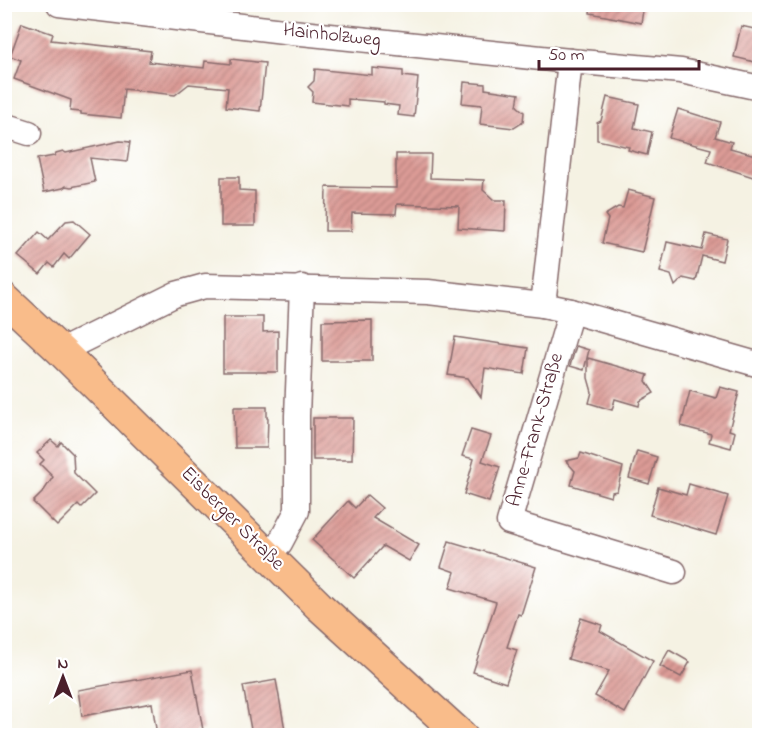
<svg xmlns="http://www.w3.org/2000/svg" width="764" height="740" font-family="'Indie Flower',sans-serif">
	<style>
		.building { fill: url(#building-hatch) }
		.lines { fill: none; stroke-linecap: round; stroke-linejoin: round }
		.minor-casing { stroke: #86696b; stroke-width: 27 }
		.major-casing { stroke: #86696b; stroke-width: 33 }
		.minor { stroke: #fff; stroke-width: 24 }
		.major { stroke: #f9bc8a; stroke-width: 30 }
		.labels { text-anchor: middle; dominant-baseline: central; stroke-width: 4.5; stroke-linejoin: round; paint-order: stroke }
		.street-label { font-size: 20px; fill: #4a1f2b; stroke: #fff }
	</style>
	<defs>
		<pattern id="building-hatch" width="6" height="6" patternUnits="userSpaceOnUse" patternTransform="scale(1.5)"><rect width="6" height="6" fill="#dc9b96"/><path d="M-1 1l2-2M0 6l6-6M5 7l2-2" fill="none" stroke="#b47e7b"/></pattern>
	</defs>
	<rect width="100%" height="100%" fill="#fff"/>
	<filter id="ink" filterUnits="userSpaceOnUse"><feTurbulence type="fractalNoise" baseFrequency=".0167" numOctaves="2"/><feDisplacementMap in="SourceGraphic" scale="12" xChannelSelector="R" yChannelSelector="G"/><feConvolveMatrix kernelMatrix="1 2 1 2 8 2 1 2 1" color-interpolation-filters="sRGB"/></filter>
	<filter id="wash" filterUnits="userSpaceOnUse"><feTurbulence type="fractalNoise" baseFrequency=".008" numOctaves="4" result="noise"/><feDisplacementMap in="SourceGraphic" scale="24" xChannelSelector="R" yChannelSelector="G"/><feGaussianBlur stdDeviation="1.35" result="paint"/><feColorMatrix in="noise" values="0 0 0 0 0 0 0 0 0 0 0 0 0 0 0 0 0 1.4 0 .05"/><feComposite in="paint" operator="in"/></filter>
	<g filter="url(#wash)">
		<rect width="100%" height="100%" fill="#f5f2e3"/>
		<g id="blocks">
			<!-- building -->
			<g class="building">
				<polygon points="591,4 644,4 641,23 590,13"/>
				<polygon points="22,23 53,34 51,40 151,51 149,62 204,68 205,61 231,64 231,59 265,63 260,111 226,107 228,88 189,84 175,95 124,89 121,118 81,114 81,112 70,111 71,100 14,79 21,60 10,56"/>
				<polygon points="741,26 759,30 759,63 734,57"/>
				<polygon points="372,68 403,71 403,76 418,78 414,117 398,115 399,106 384,104 384,102 348,99 348,106 312,102 313,92 308,87 314,81 315,69 372,75"/>
				<polygon points="464,82 485,84 485,89 519,94 517,106 524,112 523,122 514,128 480,124 482,105 462,103"/>
				<polygon points="607,97 639,104 634,128 652,132 647,155 628,150 629,147 597,140 597,123 601,121"/>
				<polygon points="678,109 720,122 715,137 732,142 730,148 759,156 759,179 707,162 711,149 669,138"/>
				<polygon points="120,141 130,142 127,162 90,158 95,182 71,187 66,186 63,188 44,192 37,159 54,156 56,153 63,151 66,153"/>
				<polygon points="396,154 431,154 430,178 484,180 483,190 494,200 506,200 505,231 458,228 459,206 397,204 396,214 352,213 351,231 325,231 326,187 396,188"/>
				<polygon points="221,177 239,177 239,190 255,191 255,226 221,226"/>
				<polygon points="628,190 655,197 642,252 602,243 608,219 605,215 618,207 623,208"/>
				<polygon points="74,220 90,234 69,259 64,254 54,267 49,263 40,274 18,256 39,232 48,240 66,221"/>
				<polygon points="706,234 727,239 722,261 702,256 696,281 683,278 675,286 671,275 660,272 667,242 702,250"/>
				<polygon points="223,317 263,317 263,332 278,331 278,372 223,372"/>
				<polygon points="372,320 372,361 322,361 322,321"/>
				<polygon points="455,337 528,348 524,374 485,368 481,397 468,378 448,375"/>
				<polygon points="576,346 589,350 584,370 570,366"/>
				<polygon points="588,358 648,375 646,381 654,393 640,401 639,406 615,399 612,410 589,403 592,392 588,378"/>
				<polygon points="720,387 739,392 729,430 735,432 731,448 709,442 711,434 681,426 690,391 716,398"/>
				<polygon points="234,407 267,407 267,418 268,418 267,448 235,448"/>
				<polygon points="313,418 353,418 352,460 313,460"/>
				<polygon points="471,430 491,436 482,461 500,467 489,502 464,494 474,459 462,456"/>
				<polygon points="51,440 58,446 61,442 73,454 74,473 95,494 81,508 78,505 57,526 33,502 43,492 53,477 40,464 44,460 37,453"/>
				<polygon points="637,451 657,457 649,484 629,478"/>
				<polygon points="581,453 623,467 617,491 612,492 611,497 571,485 575,471 566,461 579,458"/>
				<polygon points="689,484 728,496 716,535 650,515 658,487 686,495"/>
				<polygon points="367,495 382,508 373,518 419,545 409,561 383,546 354,578 312,540 348,501 355,508"/>
				<polygon points="449,541 536,567 521,615 518,614 507,647 517,650 506,683 473,672 496,602 450,588 455,572 441,567"/>
				<polygon points="581,618 602,625 600,631 653,661 625,713 595,696 609,671 568,659"/>
				<polygon points="669,650 690,662 681,677 660,666"/>
				<polygon points="192,670 203,730 195,731 196,735 157,735 152,703 82,716 78,690"/>
				<polygon points="276,680 286,735 252,735 243,686"/>
			</g>
		</g>
	</g>
	<g filter="url(#ink)">
		<use href="#blocks" fill-opacity="0" stroke="#86696b" stroke-width="1.5"/>
		<g class="lines">
			<!-- minor casing -->
			<g class="minor-casing">
				<g id="minor">
					<polyline points="59,4 292,32 570,61"/>
					<polyline points="4,125 29,133"/>
					<polyline points="543,305 570,61 681,71 760,88"/>
					<polyline points="571,311 509,522 674,572"/>
					<polyline points="61,351 176,294 205,286 428,292 543,305 571,311 760,365"/>
					<polyline points="268,554 280,543 297,511 297,416 302,287"/>
				</g>
			</g>
			<!-- major casing -->
			<g class="major-casing">
				<polyline id="major" points="4,298 61,351 319,606 462,736"/>
			</g>
			<!-- minor -->
			<use href="#minor" class="minor"/>
			<!-- major -->
			<use href="#major" class="major"/>
		</g>
	</g>
	<g class="labels">
		<!-- street labels -->
		<g class="street-label">
			<text transform="translate(332 36) rotate(6)">Hainholzweg</text>
			<text transform="translate(536 430) rotate(-74)">Anne-Frank-Straße</text>
			<text transform="translate(232 519) rotate(45)">Eisberger Straße</text>
		</g>
	</g>
	<!-- margin -->
	<rect width="764" height="740" fill="none" stroke="#fff" stroke-width="24"/>
	<!-- north arrow -->
	<g transform="translate(63 677)" stroke="#ffffff" stroke-width="4.5" paint-order="stroke">
	<path d="M0-4.5L10 22L0 15L-10 22Z" fill="#4a1f2b"/>
	<text y="-9" font-size="16" font-weight="bold" text-anchor="middle" fill="#4a1f2b">N</text>
	</g>
	<!-- scale -->
	<path d="M539 60v9h160v-9" fill="none" stroke="#4a1f2b" stroke-width="3"/>
	<text x="548" y="60" font-size="18" fill="#4a1f2b" stroke="#ffffff" stroke-width="4.5" paint-order="stroke">50 m</text>
</svg>
